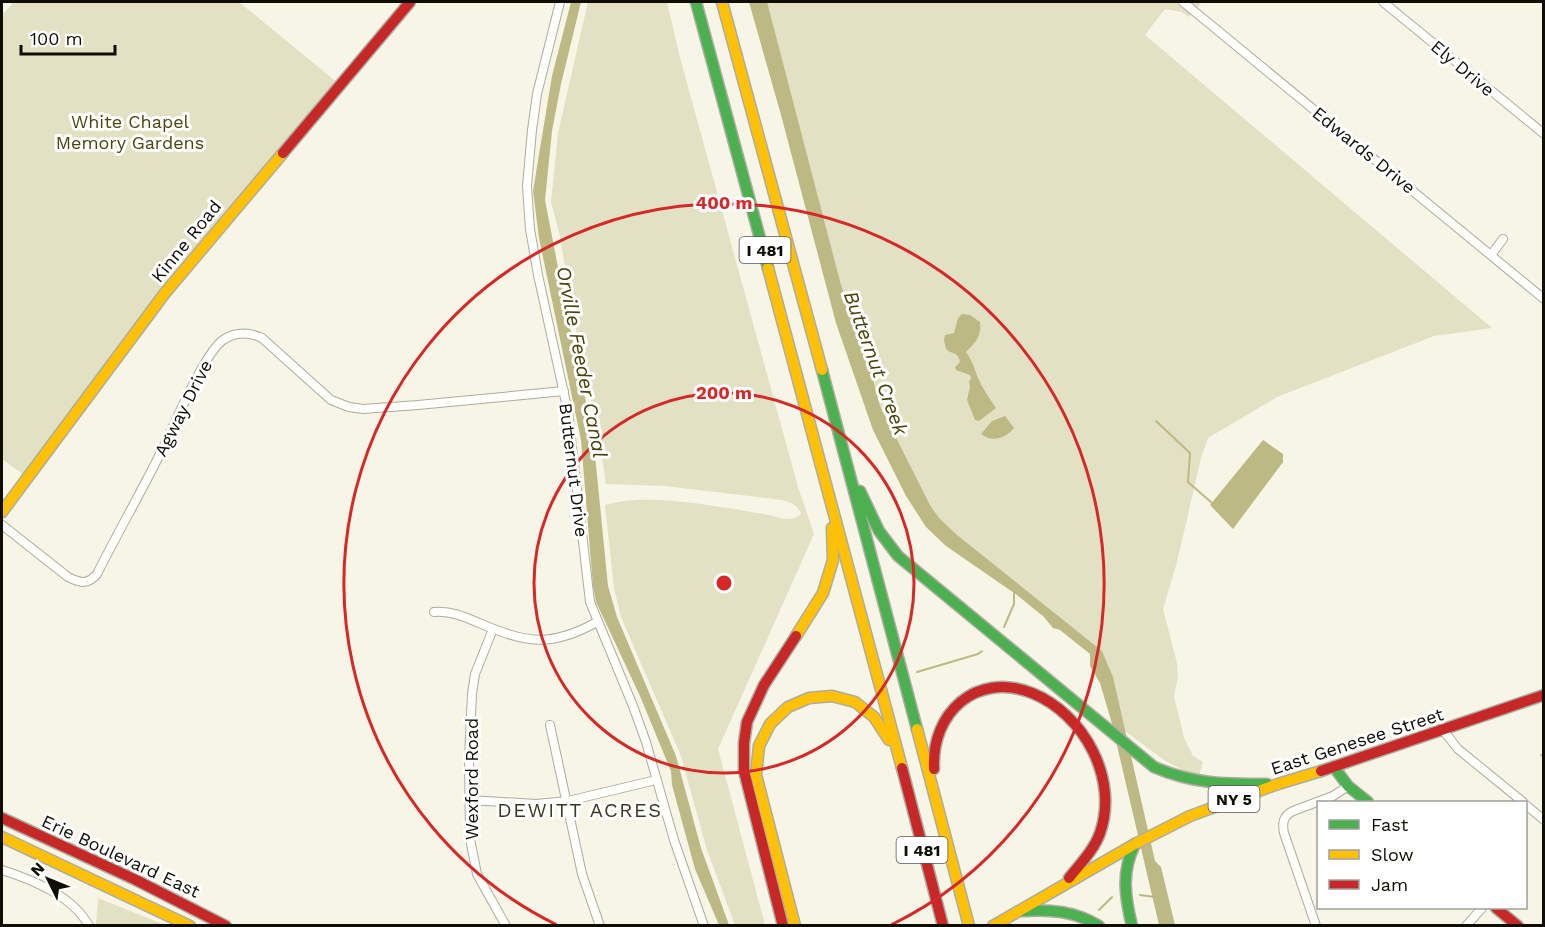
<svg xmlns="http://www.w3.org/2000/svg" width="1545" height="927" font-family="'Work Sans',sans-serif">
	<style>
		.green { fill: #e3e1c3 }
		.water { fill: #bdb984 }
		.lines { fill: none; stroke-linecap: round; stroke-linejoin: round }
		.stream { stroke: #bdb984; stroke-width: 2 }
		.street-casing { stroke: #adaca1; stroke-width: 10 }
		.fast-casing { stroke: #adaca1; stroke-width: 13 }
		.slow-casing { stroke: #adaca1; stroke-width: 13 }
		.jam-casing { stroke: #adaca1; stroke-width: 13 }
		.street { stroke: #fefefb; stroke-width: 8 }
		.fast { stroke: #4caf50; stroke-width: 10 }
		.slow { stroke: #ffc107; stroke-width: 10 }
		.jam { stroke: #c62828; stroke-width: 10 }
		.ring { fill: none; stroke: #d62828; stroke-width: 3 }
		.labels { text-anchor: middle; dominant-baseline: central; stroke-width: 6; stroke-linejoin: round; paint-order: stroke }
		.shield { fill: #fff; stroke: #575650; stroke-width: 1.5 }
		.shield-label { font-size: 16px; font-weight: bold; fill: #0f0e05 }
		.street-label { font-size: 18px; fill: #0f0e05; stroke: #fff }
		.park-label { font-size: 18px; fill: #4a460f; stroke: #fff }
		.water-label { font-size: 20px; font-style: italic; fill: #464109; stroke: #fff }
		.neighbourhood-label { font-size: 20px; letter-spacing: 1.5px; fill: #393721; stroke: #fff }
		.centre { fill: #d62828; stroke: #fff; stroke-width: 3 }
		.ring-label { font-size: 18px; text-anchor: middle; font-weight: bold; fill: #d62828; stroke: #fff; stroke-width: 6; stroke-linejoin: round; paint-order: stroke }
	</style>
	<rect width="100%" height="100%" fill="#f6f5e6"/>
	<!-- green -->
	<g class="green">
		<polygon points="14,2 239,2 339,84 208,238 28,478 2,459 2,15"/>
		<path d="M 588,2 L 667,2 L 679,54 L 798,487 L 814,534 L 718,749 L 765,925 L 735,925 L 707,850 L 681,756 L 621,617 L 614,588 L 605,505 C 649,491 724,508 770,515 C 782,519 791,522 801,514 C 798,505 791,502 782,500 L 665,486 L 606,484 L 599,437 L 571,306 L 560,236 L 551,202 L 558,133 Z"/>
		<polygon points="756,2 1202,2 1189,17 1182,12 1165,9 1145,35 1492,328 1434,336 1277,397 1208,438 1201,458 1177,562 1163,609 1177,663 1178,677 1174,696 1184,738 1193,756 1203,762 1199,776 1184,771 1164,760 1117,725 1090,647 936,525 880,427"/>
		<polygon points="98,898 165,925 96,925"/>
	</g>
	<!-- water -->
	<g class="water">
		<polygon points="571,2 581,2 561,84 552,131 545,200 566,309 593,435 608,586 617,617 676,756 701,848 729,925 719,925 695,869 672,785 671,771 640,696 596,602 593,586 581,440 539,238 533,191 552,76"/>
		<polygon points="749,2 767,2 841,285 852,319 862,339 880,406 931,507 939,518 957,535 1102,651 1113,677 1155,861 1161,867 1175,925 1159,925 1111,720 1100,683 1090,666 1090,654 1060,630 1053,628 1044,617 1017,595 946,546 926,527 906,496 873,430 836,323 781,115"/>
		<path d="M 962,314 L 970,315 L 980,322 C 982,336 975,343 966,352 C 973,362 974,368 978,378 C 983,389 989,398 996,408 L 979,421 L 975,420 L 967,400 L 970,387 L 969,382 L 971,378 L 970,375 L 956,370 L 955,367 L 960,362 C 958,351 952,355 946,349 L 944,340 L 945,335 L 954,333 L 958,318 Z"/>
		<path d="M 1005,416 L 1014,428 C 1006,438 992,443 981,434 L 992,421 Z"/>
		<polygon points="1263,440 1283,454 1283,462 1233,529 1210,505"/>
	</g>
	<g class="lines">
		<!-- stream -->
		<g class="stream">
			<polyline points="1156,421 1190,453 1188,482 1212,503"/>
			<polyline points="1004,627 1014,604 1014,593"/>
			<polyline points="917,672 978,654 982,651"/>
			<polyline points="1541,755 1544,757"/>
			<polyline points="1140,895 1155,897"/>
			<polyline points="1099,910 1112,897"/>
		</g>
		<!-- street casing -->
		<g class="street-casing">
			<g id="street">
				<polyline points="560,2 537,94 532,130 527,186 530,229 538,275 568,412 590,602 633,706 646,742 674,840 704,926"/>
				<polyline points="1183,2 1544,299"/>
				<polyline points="1383,2 1544,134"/>
				<polyline points="1491,255 1503,239"/>
				<path d="M 2,525 L 68,577 C 80,583 88,585 97,574 C 117,534 139,496 159,456 C 171,432 204,353 223,340 C 235,332 249,332 262,338 L 331,400 L 349,407 L 363,409 L 418,405 L 564,391"/>
				<path d="M 434,612 C 449,610 465,617 479,623 C 527,643 550,648 597,622"/>
				<polyline points="493,629 475,674 472,694 469,758 470,839 477,874 506,926"/>
				<polyline points="550,725 582,874 600,926"/>
				<polyline points="1443,730 1458,749 1523,802"/>
				<polyline points="469,800 536,804 568,801 656,780"/>
				<polyline points="1526,805 1544,820"/>
				<path d="M 2,870 C 33,880 73,896 89,926"/>
				<path d="M 1316,926 L 1284,833 C 1282,823 1283,816 1293,811 L 1333,796 L 1348,786"/>
				<polyline points="1466,926 1482,908"/>
			</g>
		</g>
		<!-- fast casing -->
		<g class="fast-casing">
			<g id="fast">
				<polyline points="696,2 768,268"/>
				<polyline points="822,370 917,729"/>
				<path d="M 860,491 L 879,531 L 898,556 L 1154,767 C 1193,784 1225,784 1267,784"/>
				<polyline points="1334,767 1348,786 1368,802"/>
				<path d="M 1022,911 C 1050,909 1075,911 1099,926"/>
				<path d="M 1132,926 C 1125,897 1121,872 1135,844"/>
			</g>
		</g>
		<!-- slow casing -->
		<g class="slow-casing">
			<g id="slow">
				<polyline points="722,2 822,370"/>
				<polyline points="768,268 902,768"/>
				<polyline points="2,512 165,293 283,153"/>
				<polyline points="796,636 823,593 833,560 832,528"/>
				<polyline points="917,729 969,926"/>
				<polyline points="2,837 190,926"/>
				<polyline points="795,926 756,775 759,746 770,724 788,707 809,698 832,696 855,702 874,717 889,740"/>
				<polyline points="993,926 1135,844 1190,816 1278,784 1321,771"/>
			</g>
		</g>
		<!-- jam casing -->
		<g class="jam-casing">
			<g id="jam">
				<polyline points="283,153 410,2"/>
				<polyline points="902,768 943,926"/>
				<path d="M 934,769 C 931,713 976,671 1032,693 C 1084,714 1119,779 1100,833 C 1094,850 1080,864 1069,878"/>
				<polyline points="1321,771 1544,695"/>
				<polyline points="2,818 134,879 226,926"/>
				<polyline points="1496,908 1518,926"/>
				<polyline points="783,926 744,771 744,743 747,722 764,685 796,636"/>
			</g>
		</g>
		<!-- street -->
		<use href="#street" class="street"/>
		<!-- fast -->
		<use href="#fast" class="fast"/>
		<!-- slow -->
		<use href="#slow" class="slow"/>
		<!-- jam -->
		<use href="#jam" class="jam"/>
	</g>
	<!-- distance rings -->
	<g class="ring">
		<circle cx="724" cy="583" r="190"/>
		<path d="M557 925A380 380 0 1 1 891 925"/>
	</g>
	<g class="labels">
		<!-- shield labels -->
		<g class="shield">
			<rect x="739.5" y="237" width="51" height="26" rx="4.5"/>
			<rect x="1208.5" y="786" width="51" height="26" rx="4.5"/>
			<rect x="896.5" y="837" width="51" height="26" rx="4.5"/>
		</g>
		<g class="shield-label">
			<text x="765" y="250">I 481</text>
			<text x="1234" y="799">NY 5</text>
			<text x="922" y="850">I 481</text>
		</g>
		<!-- street labels -->
		<g class="street-label">
			<text transform="translate(1463 68) rotate(40)">Ely Drive</text>
			<text transform="translate(1364 150) rotate(39)">Edwards Drive</text>
			<text transform="translate(186 241) rotate(-51)">Kinne Road</text>
			<text transform="translate(183 408) rotate(-63)">Agway Drive</text>
			<text transform="translate(574 470) rotate(83)">Butternut Drive</text>
			<text transform="translate(1357 741) rotate(-18)">East Genesee Street</text>
			<text transform="translate(471 779) rotate(-90)">Wexford Road</text>
			<text transform="translate(121 856) rotate(25)">Erie Boulevard East</text>
		</g>
		<!-- park labels -->
		<g class="park-label">
			<text x="130" y="121">White Chapel<tspan x="130" dy="21">Memory Gardens</tspan></text>
		</g>
		<!-- water labels -->
		<g class="water-label">
			<text transform="translate(582 362) rotate(79)">Orville Feeder Canal</text>
			<text transform="translate(876 363) rotate(70)">Butternut Creek</text>
		</g>
		<!-- neighbourhood labels -->
		<g class="neighbourhood-label">
			<text x="580" y="810">DEWITT ACRES</text>
		</g>
	</g>
	<circle cx="724" cy="583" r="9" class="centre"/>
	<g class="ring-label">
		<text x="724" y="209">400 m</text>
		<text x="724" y="399">200 m</text>
	</g>
	<!-- border -->
	<rect width="1545" height="927" fill="none" stroke="#0f0e05" stroke-width="6"/>
	<!-- legend -->
	<rect x="1317" y="801" width="210" height="108" fill="#ffffff" stroke="#9f9f9b" stroke-width="1.5"/>
	<rect x="1329" y="820" width="30" height="9" fill="#4caf50" stroke="#9f9f9b" stroke-width="1.5"/>
	<text x="1371" y="831" font-size="18" fill="#0f0e05">Fast</text>
	<rect x="1329" y="850" width="30" height="9" fill="#ffc107" stroke="#9f9f9b" stroke-width="1.5"/>
	<text x="1371" y="861" font-size="18" fill="#0f0e05">Slow</text>
	<rect x="1329" y="880" width="30" height="9" fill="#c62828" stroke="#9f9f9b" stroke-width="1.5"/>
	<text x="1371" y="891" font-size="18" fill="#0f0e05">Jam</text>
	<!-- north arrow -->
	<g transform="translate(48 879) rotate(313)" stroke="#ffffff" stroke-width="4.5" paint-order="stroke">
	<path d="M0-4.5L10 22L0 15L-10 22Z" fill="#0f0e05"/>
	<text y="-9" font-size="16" font-weight="bold" text-anchor="middle" fill="#0f0e05">N</text>
	</g>
	<!-- scale -->
	<path d="M21 45v9h94v-9" fill="none" stroke="#0f0e05" stroke-width="3"/>
	<text x="30" y="45" font-size="18" fill="#0f0e05" stroke="#ffffff" stroke-width="4.5" paint-order="stroke">100 m</text>
</svg>
